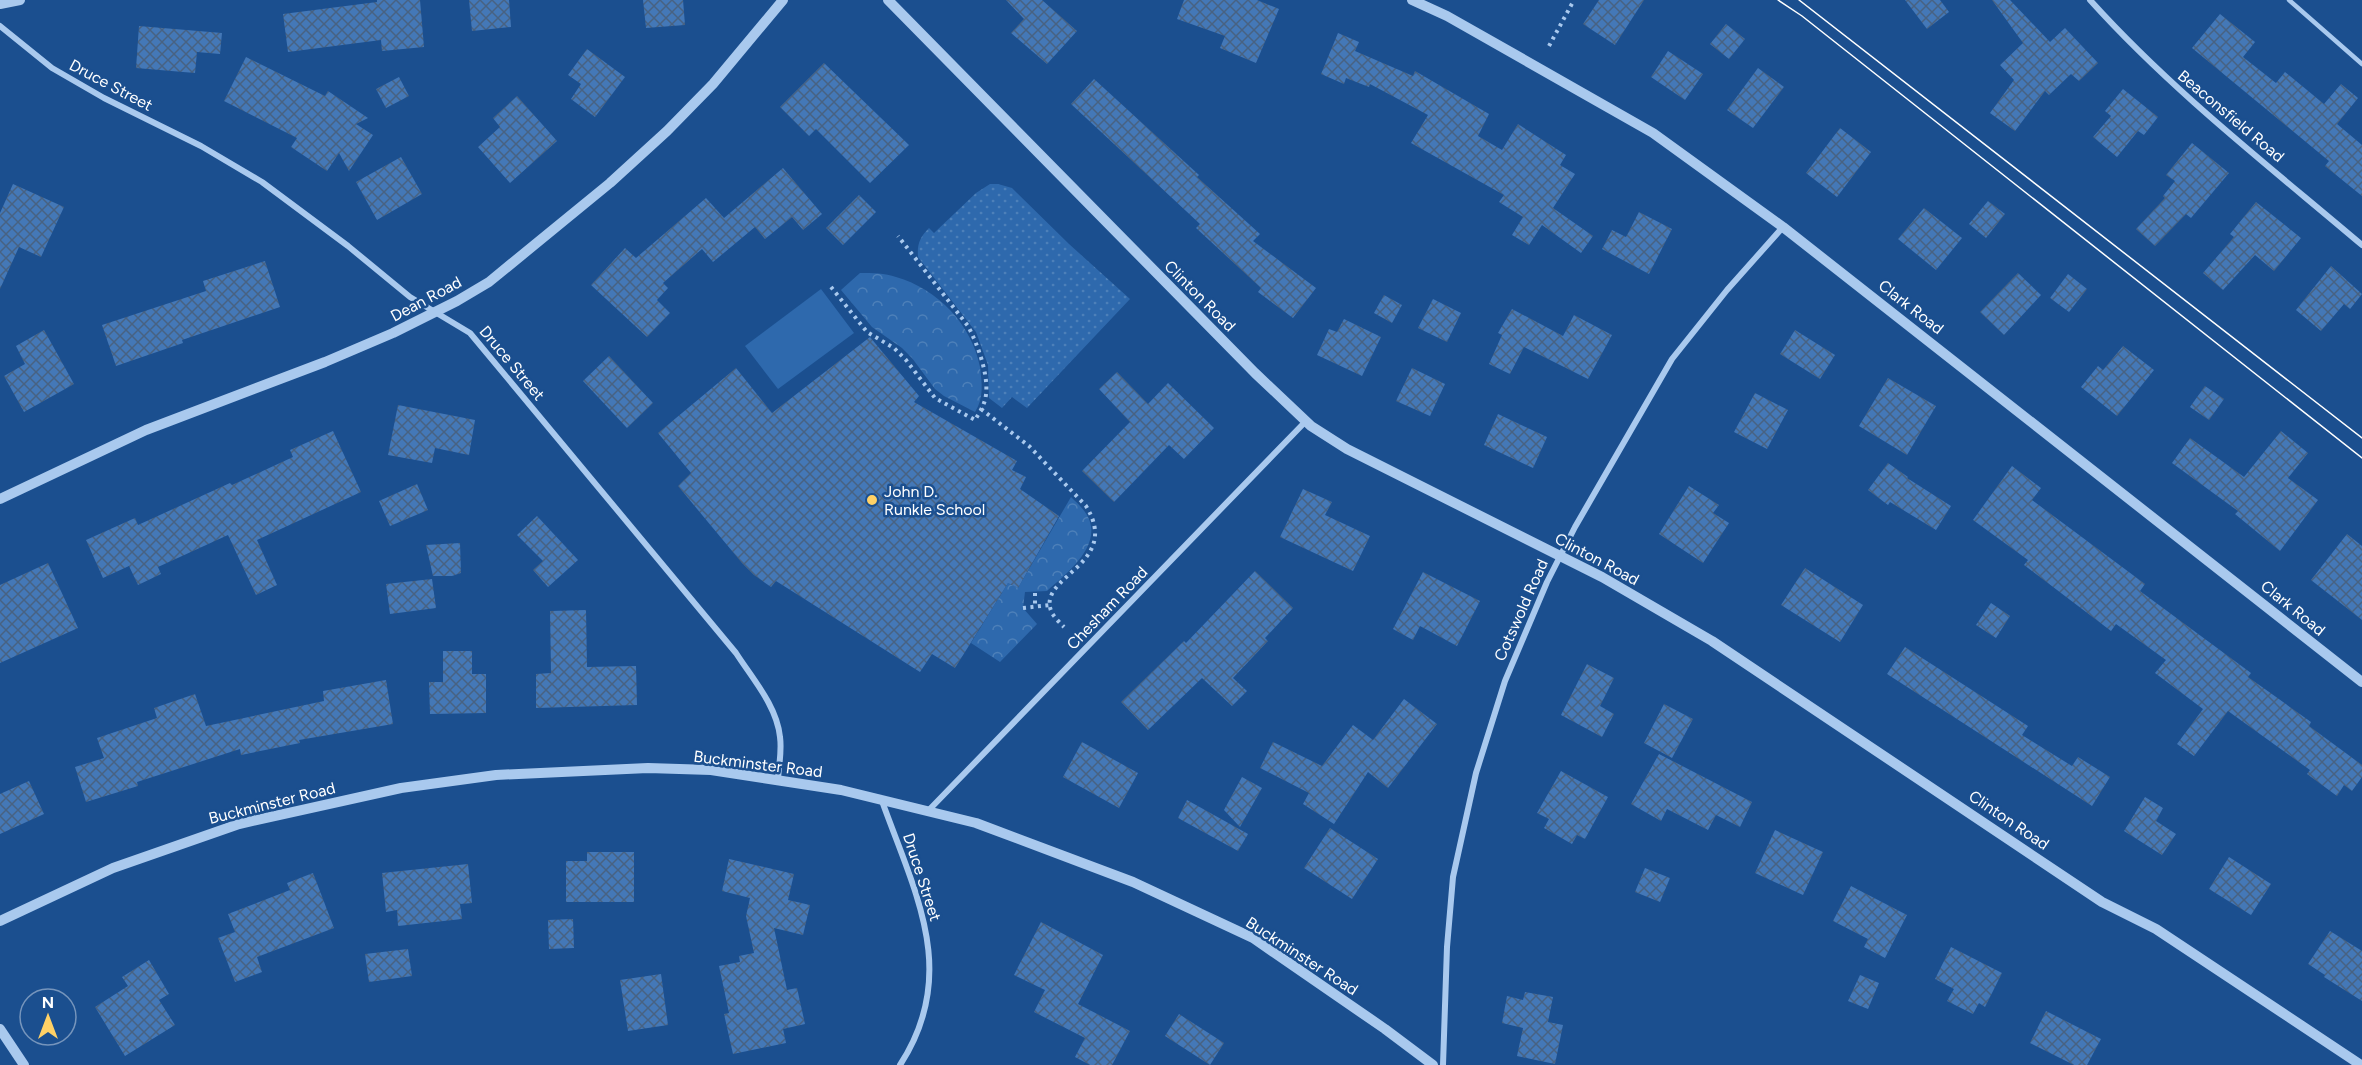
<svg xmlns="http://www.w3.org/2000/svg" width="2362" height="1065" font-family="Figtree,sans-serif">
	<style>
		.grass { fill: url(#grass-dots) }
		.forest { fill: url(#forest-crowns) }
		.pitch { fill: #2e69ad }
		.building { fill: url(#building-cross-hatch) }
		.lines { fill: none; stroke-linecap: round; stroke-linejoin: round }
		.path { stroke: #a9c9ee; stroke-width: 4; stroke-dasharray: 3 4.5; stroke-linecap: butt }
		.service { stroke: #a9c9ee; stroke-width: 4.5 }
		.minor { stroke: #a9c9ee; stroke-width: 6 }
		.tertiary { stroke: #a9c9ee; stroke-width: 10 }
		.tram { stroke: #fff; stroke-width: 1.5 }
		.poi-dot { fill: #ffd166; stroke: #1b4f8f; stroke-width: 2 }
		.labels { text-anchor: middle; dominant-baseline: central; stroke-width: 5; stroke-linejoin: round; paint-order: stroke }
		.street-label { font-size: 16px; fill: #fff; stroke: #1b4f8f }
		.poi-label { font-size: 16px; fill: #fff; stroke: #1b4f8f; text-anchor: start }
	</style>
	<defs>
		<pattern id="grass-dots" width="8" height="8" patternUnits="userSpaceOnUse" patternTransform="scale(1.5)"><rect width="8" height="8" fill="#2e69ad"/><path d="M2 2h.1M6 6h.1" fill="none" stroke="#4d80b9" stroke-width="1.8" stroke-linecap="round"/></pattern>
		<pattern id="forest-crowns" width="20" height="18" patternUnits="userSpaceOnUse" patternTransform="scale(1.5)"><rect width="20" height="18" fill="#2e69ad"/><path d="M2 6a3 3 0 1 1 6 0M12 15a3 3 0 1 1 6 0" fill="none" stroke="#4d80b9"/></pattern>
		<pattern id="building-cross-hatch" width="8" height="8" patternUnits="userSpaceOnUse" patternTransform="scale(1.5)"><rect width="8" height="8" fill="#4478b7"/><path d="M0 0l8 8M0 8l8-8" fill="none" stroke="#486282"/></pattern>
	</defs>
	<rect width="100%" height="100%" fill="#1b4f8f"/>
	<!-- grass -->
	<path class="grass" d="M 990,184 L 998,184 L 1012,188 L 1069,244 L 1130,299 L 1027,408 L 1012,397 L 1002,408 L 989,398 L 988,365 L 976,332 L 918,257 C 917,244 920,237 929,228 L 934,233 L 976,193 Z"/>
	<!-- forest -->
	<g class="forest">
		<path d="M 860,273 C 872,273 885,273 896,277 C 938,289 972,325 980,367 C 982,384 984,398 975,412 L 944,396 L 935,389 L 912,358 L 902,348 L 872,327 L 841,290 Z"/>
		<path d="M 1071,497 C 1076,502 1083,508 1087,515 C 1104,545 1067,573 1047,591 L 1025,592 L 1023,608 L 1037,624 L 1000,662 L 971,643 L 1008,583 L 1018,588 Z"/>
	</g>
	<!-- pitch -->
	<polygon class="pitch" points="821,289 854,333 778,389 745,346"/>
	<!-- building -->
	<g class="building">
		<polygon points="377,0 420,0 424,47 382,51 381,40 288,52 283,14 377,2"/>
		<polygon points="469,0 509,0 511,27 472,31"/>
		<polygon points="643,0 683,0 685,25 646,28"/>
		<polygon points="1006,0 1042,0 1077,31 1047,64 1011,33 1024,19"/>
		<polygon points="1184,0 1257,0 1279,9 1256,63 1220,48 1225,36 1177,19"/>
		<polygon points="1599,0 1644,0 1615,45 1583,24"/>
		<polygon points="1905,0 1940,0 1949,12 1927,29"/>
		<polygon points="1992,0 2010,0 2050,42 2065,28 2098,63 2079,81 2071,74 2049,95 2045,91 2015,131 1990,113 2014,80 2000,65 2023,43"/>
		<polygon points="2220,14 2255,42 2243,57 2276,83 2285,72 2324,104 2341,84 2358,98 2337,124 2362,145 2362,196 2325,166 2329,161 2192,48"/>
		<polygon points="1726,24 1745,39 1729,59 1710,44"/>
		<polygon points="139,26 222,33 220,54 197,52 195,73 136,68"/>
		<polygon points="1338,33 1359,42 1355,51 1413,76 1415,71 1489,114 1478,136 1502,150 1518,124 1566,155 1560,165 1575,174 1553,208 1593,236 1581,253 1542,225 1529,245 1512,235 1523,217 1499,202 1504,195 1411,143 1428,115 1370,84 1369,87 1346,78 1344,84 1321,74"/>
		<polygon points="587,49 625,77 595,117 571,99 581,84 568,75"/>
		<polygon points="1668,51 1703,74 1685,100 1651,77"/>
		<polygon points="246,57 325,96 328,91 368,118 356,124 373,135 349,171 339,153 327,171 291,147 297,138 224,101"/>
		<polygon points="824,63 909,145 870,183 816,129 809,136 780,107"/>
		<polygon points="1758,68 1784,87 1753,128 1727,110"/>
		<polygon points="399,77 409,96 386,108 376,89"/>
		<polygon points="1094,79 1199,175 1197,177 1260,234 1253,241 1316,288 1293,318 1258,292 1261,288 1196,228 1200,224 1071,104"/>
		<polygon points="2123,89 2158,117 2144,135 2138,131 2117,157 2093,137 2111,116 2105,111"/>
		<polygon points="517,96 557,141 510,183 478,147 500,127 493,118"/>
		<polygon points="1840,128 1871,152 1837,197 1806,173"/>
		<polygon points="2192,143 2229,173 2191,218 2186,214 2155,246 2136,229 2165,198 2163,196 2175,181 2166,175"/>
		<polygon points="401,157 422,194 377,220 356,182"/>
		<polygon points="783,168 822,214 803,230 792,217 765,239 755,227 713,262 702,249 663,283 668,288 657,300 670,313 647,337 591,285 625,248 636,258 706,198 724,218"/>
		<polygon points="13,184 64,207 41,257 19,247 0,289 0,213"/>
		<polygon points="859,195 876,212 843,245 826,228"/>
		<polygon points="1988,201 2005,214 1986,238 1969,224"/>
		<polygon points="2256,202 2301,238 2274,271 2255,255 2223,290 2203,273 2234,237 2230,234"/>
		<polygon points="1924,208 1962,238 1936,270 1898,239"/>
		<polygon points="1639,212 1672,229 1649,274 1602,249 1612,230 1626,237"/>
		<polygon points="265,261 280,307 182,340 183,343 116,366 102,325 206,291 203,281"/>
		<polygon points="2331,266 2362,294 2350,309 2344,304 2321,331 2296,310"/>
		<polygon points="2018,273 2041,295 2004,335 1980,312"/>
		<polygon points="2068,274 2087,289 2069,312 2050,298"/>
		<polygon points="1384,295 1402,305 1392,323 1374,313"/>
		<polygon points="1433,299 1461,313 1447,342 1418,328"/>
		<polygon points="1512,309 1563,336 1574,315 1612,335 1588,379 1524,347 1510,374 1489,364 1502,335 1498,333"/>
		<polygon points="1344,319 1381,337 1362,376 1317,355 1329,329 1337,332"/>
		<polygon points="44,330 74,384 24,412 4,376 25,364 16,346"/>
		<polygon points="1795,330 1835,355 1820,379 1780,354"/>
		<polygon points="870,337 919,396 914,402 1017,461 1012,470 1026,477 1020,489 1059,516 1018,588 1008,583 955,668 932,654 920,672 776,581 771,587 754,575 742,563 678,486 691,473 658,433 736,368 772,413"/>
		<polygon points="2123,346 2154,370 2117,416 2081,387 2098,366 2103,370"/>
		<polygon points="609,356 653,403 627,428 583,381"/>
		<polygon points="1412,368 1445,384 1430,416 1396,401"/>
		<polygon points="1117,372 1148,404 1168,383 1214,428 1184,459 1169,445 1114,502 1082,471 1130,422 1099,389"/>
		<polygon points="1888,378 1936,406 1907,455 1859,426"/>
		<polygon points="2205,386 2224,399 2209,420 2190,407"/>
		<polygon points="1755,393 1788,410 1767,449 1734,432"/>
		<polygon points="398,405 475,420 469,455 435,448 432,463 388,455"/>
		<polygon points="1498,414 1547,437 1533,468 1484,445"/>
		<polygon points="333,431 361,492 257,540 277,585 256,595 228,535 158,567 161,574 138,585 129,566 103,578 86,540 135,518 138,525 230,483 232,485 293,457 290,450"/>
		<polygon points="2281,431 2308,453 2288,478 2318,500 2280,551 2235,514 2238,511 2172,463 2190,438 2244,477"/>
		<polygon points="1888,463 1908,477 1907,478 1951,506 1936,530 1890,502 1888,505 1868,490"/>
		<polygon points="2012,466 2041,488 2032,500 2145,584 2140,591 2251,673 2248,677 2311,722 2309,726 2362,765 2362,777 2352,791 2344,785 2337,796 2307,774 2310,770 2228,711 2194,756 2177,744 2203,709 2155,673 2166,660 2116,624 2111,631 2024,565 2028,560 1973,520"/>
		<polygon points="417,484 428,510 390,526 379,501"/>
		<polygon points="1689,486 1719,505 1713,513 1729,523 1703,563 1659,534"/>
		<polygon points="1303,489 1332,502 1325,515 1370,536 1353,571 1280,537"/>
		<polygon points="537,516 578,560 548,587 533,570 543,561 517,535"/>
		<polygon points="2347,534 2362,546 2362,620 2311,580"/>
		<polygon points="460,543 461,573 452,576 433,576 426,545"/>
		<polygon points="48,563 78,628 0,663 0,585"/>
		<polygon points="1805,568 1863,605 1840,642 1781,605"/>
		<polygon points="1255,571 1293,608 1265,638 1268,641 1233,678 1247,691 1232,706 1202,678 1148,730 1121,702 1184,641 1186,643"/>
		<polygon points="1423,572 1480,601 1457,646 1420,626 1413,640 1393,629"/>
		<polygon points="432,579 436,608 390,614 386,584"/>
		<polygon points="1991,603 2010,616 1996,638 1976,625"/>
		<polygon points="586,610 587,667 636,666 637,705 536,708 536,674 551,673 550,611"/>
		<polygon points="1905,647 2028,726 2022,735 2072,766 2078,757 2110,777 2092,806 1887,674"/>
		<polygon points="443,651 472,651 472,674 486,674 486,713 430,714 429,682 443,682"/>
		<polygon points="1587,664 1614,678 1600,706 1614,714 1602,737 1561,715"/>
		<polygon points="386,680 393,724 299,740 300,743 241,755 240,749 137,782 138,786 86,802 75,767 104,758 97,738 157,718 154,708 195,694 206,726 324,701 323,691"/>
		<polygon points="1404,699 1437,724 1388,788 1368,772 1334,824 1303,804 1309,793 1260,768 1273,742 1322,766 1353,725 1373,740"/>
		<polygon points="1664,704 1693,719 1672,758 1644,743"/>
		<polygon points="1082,742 1138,773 1119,808 1063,777"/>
		<polygon points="1659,754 1752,802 1740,827 1716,815 1708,830 1667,809 1661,821 1631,804"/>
		<polygon points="1561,771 1608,797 1585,839 1577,835 1572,844 1544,828 1549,819 1537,813"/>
		<polygon points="1242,777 1262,788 1240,827 1224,810"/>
		<polygon points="29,781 44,814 0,834 0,794"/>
		<polygon points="2145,797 2163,808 2156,821 2176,834 2162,855 2124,831"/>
		<polygon points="1187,800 1248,834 1238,851 1178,818"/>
		<polygon points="1330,828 1378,859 1352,899 1304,868"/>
		<polygon points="1775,830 1823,852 1803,895 1755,873"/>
		<polygon points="587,852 634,852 634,902 566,902 566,861 587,861"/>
		<polygon points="2229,857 2271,884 2251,915 2209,889"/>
		<polygon points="729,859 794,874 788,900 810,905 803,935 774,928 787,990 797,988 805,1024 783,1029 786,1043 733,1054 724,1014 729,1013 719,966 740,962 739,956 754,953 746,916 750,898 722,891"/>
		<polygon points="468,864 472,903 460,904 462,919 398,926 397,910 386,912 382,873"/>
		<polygon points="1645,868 1670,878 1660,902 1635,892"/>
		<polygon points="313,873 334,928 257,957 262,972 235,982 218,938 235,932 228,914 290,890 287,883"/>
		<polygon points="1851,886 1907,915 1885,958 1864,947 1868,939 1833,921"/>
		<polygon points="573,919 574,948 549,949 548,920"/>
		<polygon points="1041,922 1103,955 1078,1004 1130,1031 1112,1065 1090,1065 1075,1057 1085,1038 1034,1012 1045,990 1014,975"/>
		<polygon points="2330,931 2362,951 2362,1001 2324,977 2325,975 2308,964"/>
		<polygon points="1951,947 2002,973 1985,1007 1979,1003 1973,1014 1947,1001 1954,989 1935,979"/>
		<polygon points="408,949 412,976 369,982 365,954"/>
		<polygon points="149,960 169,994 159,1000 175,1025 125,1056 95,1007 128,986 122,977"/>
		<polygon points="661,974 668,1025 628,1031 620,980"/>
		<polygon points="1860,975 1879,983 1868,1009 1848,1001"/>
		<polygon points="1525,992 1553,997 1548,1022 1563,1025 1555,1064 1517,1056 1523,1028 1502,1023 1507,996 1523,1000"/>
		<polygon points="2046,1011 2101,1039 2087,1065 2074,1065 2030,1043"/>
		<polygon points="1179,1014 1224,1043 1210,1065 1165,1036"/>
	</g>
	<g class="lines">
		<!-- path -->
		<g class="path">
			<polyline points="1549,46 1574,0"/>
			<path d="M 831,287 L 867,332 L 894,348 L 906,360 L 935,398 L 975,420 C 978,415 982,409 984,403 C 992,382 978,345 968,326 L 898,236"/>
			<path d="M 981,409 L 1029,446 L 1086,506 C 1123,566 1034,576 1052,613 C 1055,618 1060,623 1064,627"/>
			<polyline points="1035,593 1035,607"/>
			<polyline points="1023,608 1050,605"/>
		</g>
		<!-- service -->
		<polyline class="service" points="2289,0 2362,64"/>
		<!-- minor -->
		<g class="minor">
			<path d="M 2090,0 C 2172,91 2269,166 2362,245"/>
			<path d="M 0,26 L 52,68 L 104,98 L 201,146 L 262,182 L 348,246 L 410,297 L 470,333 L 736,653 C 752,678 777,706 780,737 C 782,751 779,765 778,779"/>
			<path d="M 882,801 C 915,893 960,973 900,1065"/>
			<polyline points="927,812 1306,421"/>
			<polyline points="1443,1065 1447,947 1453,877 1476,773 1505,681 1547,582 1575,527 1672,359 1727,290 1783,227"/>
		</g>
		<!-- tertiary -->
		<g class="tertiary">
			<polyline points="888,0 1255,373 1311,426 1347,449 1602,577 1712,641 2102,902 2156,929 2361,1065"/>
			<polyline points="1412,0 1447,16 1653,133 1783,227 2362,682"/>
			<polyline points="0,4 20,0"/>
			<polyline points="0,499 146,430 325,362 393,333 457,301 489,282 610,183 667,131 713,84 783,0"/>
			<polyline points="0,921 113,868 239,824 401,788 496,775 648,768 711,770 841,790 976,823 1133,882 1253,938 1385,1029 1433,1065"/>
			<polyline points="0,1029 24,1065"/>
		</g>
		<!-- tram -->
		<g class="tram">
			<polyline points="1778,0 1802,16 2362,458"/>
			<polyline points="1799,0 2362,438"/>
		</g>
	</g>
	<!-- markers -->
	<circle class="poi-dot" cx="872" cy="500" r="6"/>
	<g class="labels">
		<!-- street labels -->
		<g class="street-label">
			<text transform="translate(111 85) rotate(28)">Druce Street</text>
			<text transform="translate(2231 116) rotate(40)">Beaconsfield Road</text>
			<text transform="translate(1200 296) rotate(45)">Clinton Road</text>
			<text transform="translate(426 299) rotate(-28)">Dean Road</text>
			<text transform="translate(1911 307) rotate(38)">Clark Road</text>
			<text transform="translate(512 363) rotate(50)">Druce Street</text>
			<text transform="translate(1597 559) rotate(28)">Clinton Road</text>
			<text transform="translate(1107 608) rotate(-46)">Chesham Road</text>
			<text transform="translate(2293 608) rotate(39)">Clark Road</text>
			<text transform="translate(1521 610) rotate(-66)">Cotswold Road</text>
			<text transform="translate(758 764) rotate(7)">Buckminster Road</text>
			<text transform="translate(272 803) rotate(-14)">Buckminster Road</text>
			<text transform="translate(2009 820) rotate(34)">Clinton Road</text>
			<text transform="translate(922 877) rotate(72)">Druce Street</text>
			<text transform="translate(1302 956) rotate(33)">Buckminster Road</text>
		</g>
		<!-- poi labels -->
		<g class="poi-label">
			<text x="884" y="491">John D.<tspan x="884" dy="18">Runkle School</tspan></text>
		</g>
	</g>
	<!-- north arrow -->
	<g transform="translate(48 1017)"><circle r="28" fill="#1b4f8f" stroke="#7695bc" stroke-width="1.5"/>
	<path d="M0-4.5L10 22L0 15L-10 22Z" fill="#ffd166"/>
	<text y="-9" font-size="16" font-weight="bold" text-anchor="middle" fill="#ffffff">N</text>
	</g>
</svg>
